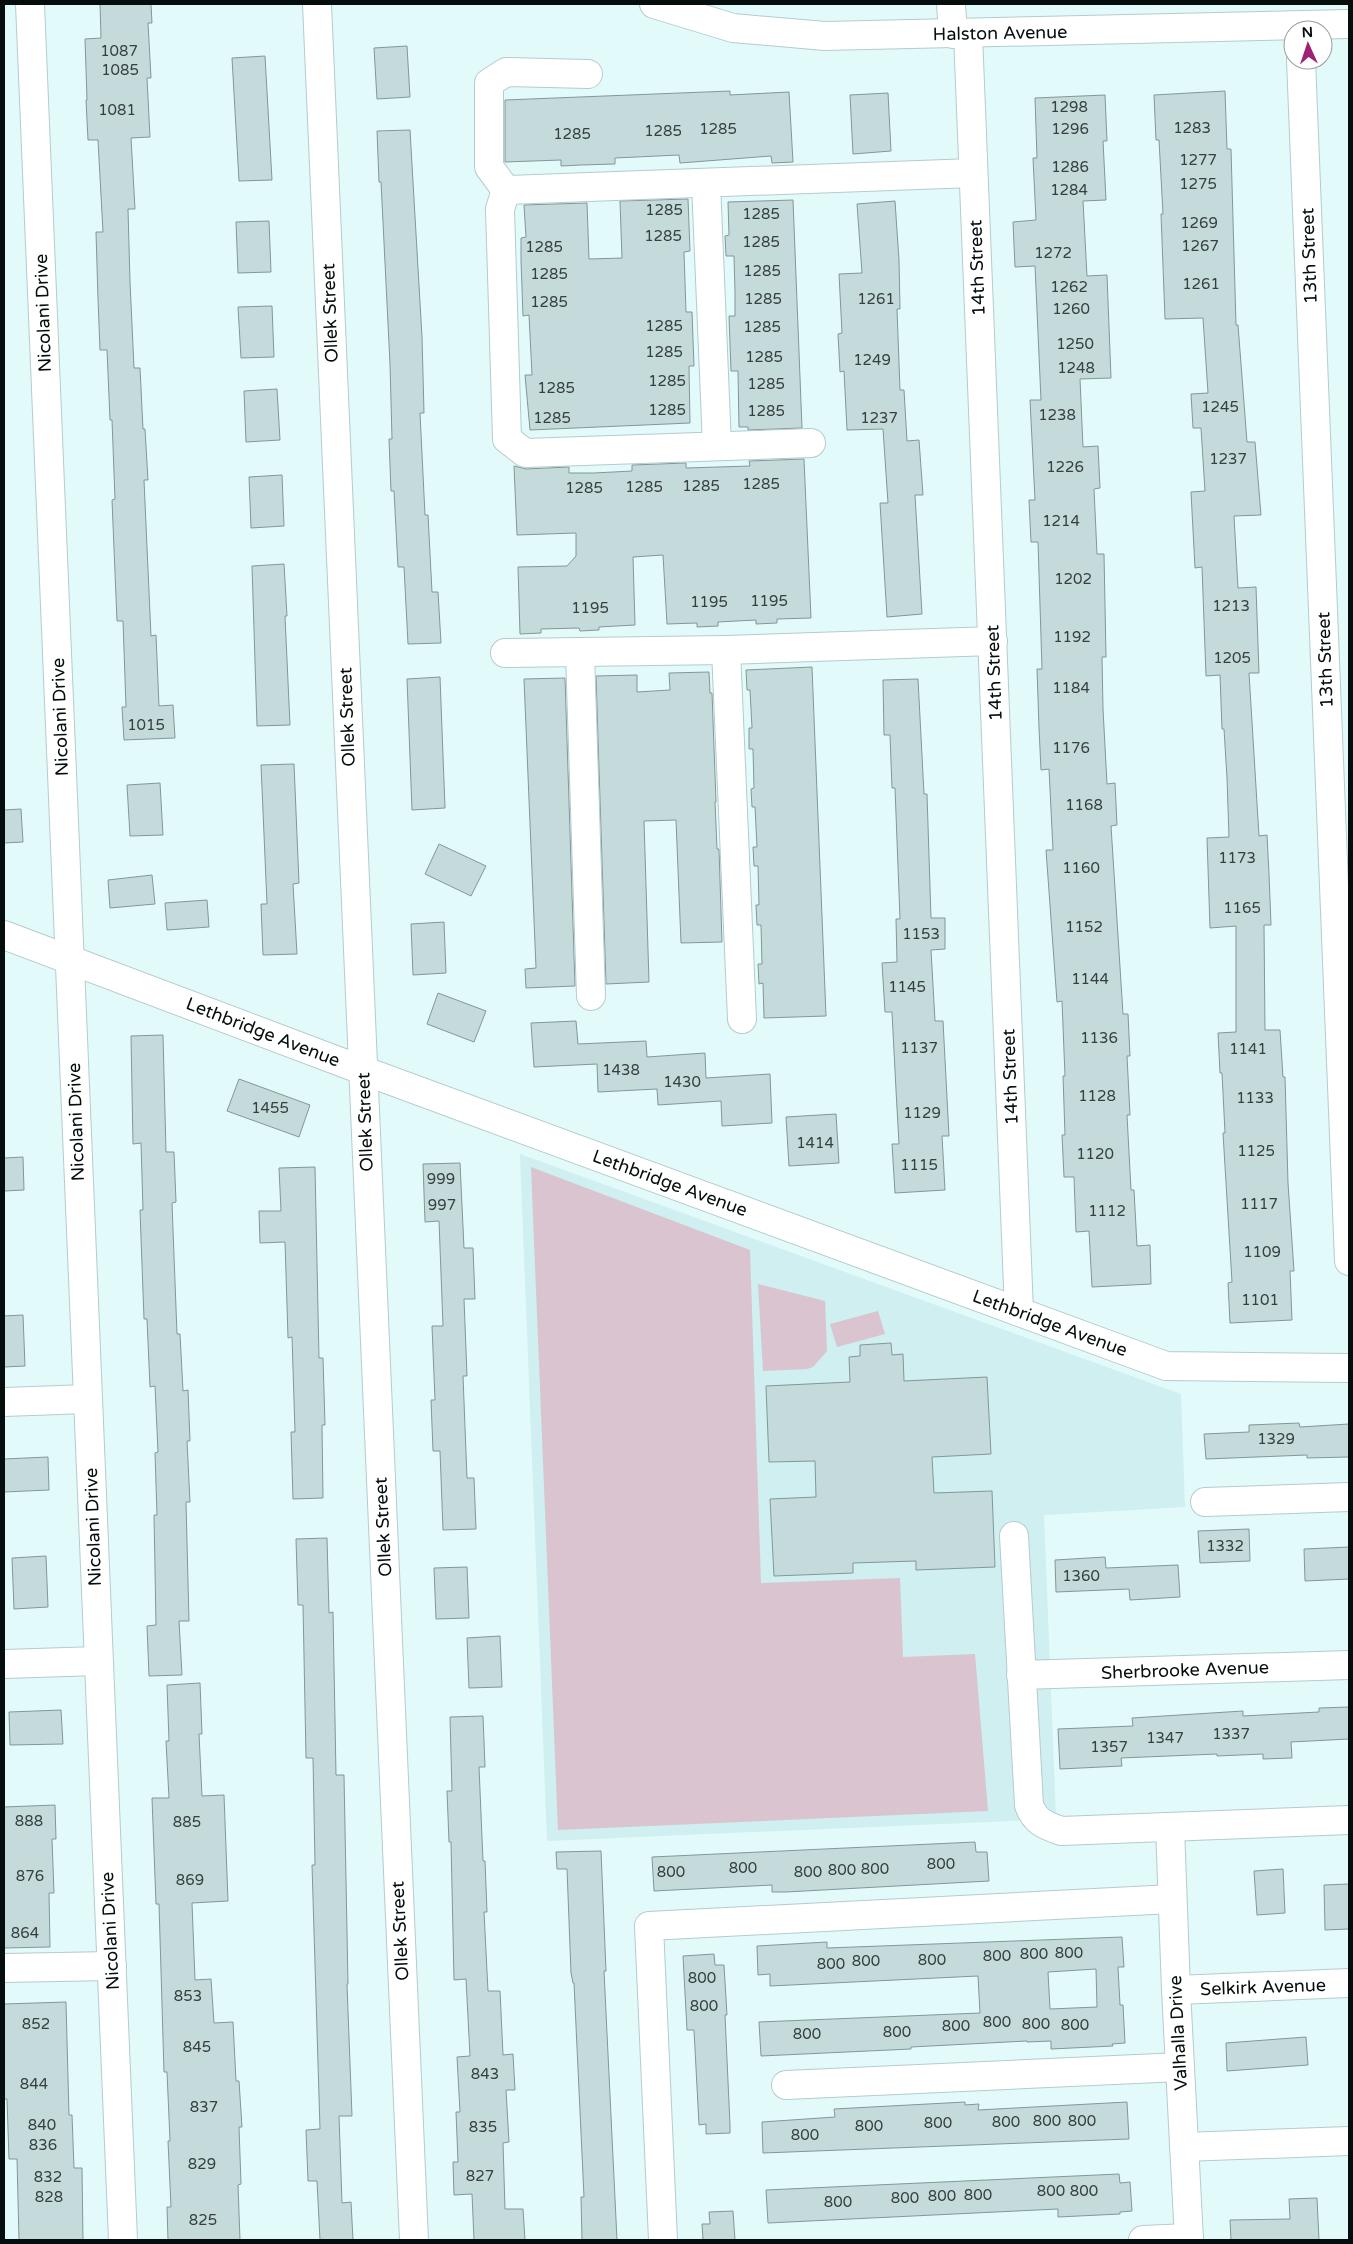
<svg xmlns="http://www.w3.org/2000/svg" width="1353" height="2244" font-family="'Varela Round',sans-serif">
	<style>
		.built { fill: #cfeff0 }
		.green { fill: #d9c4cf }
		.building { fill: #c4dadb; stroke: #829798; fill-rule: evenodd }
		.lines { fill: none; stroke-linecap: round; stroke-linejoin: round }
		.minor-casing { stroke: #b5cbcc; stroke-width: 30 }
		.major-casing { stroke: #b5cbcc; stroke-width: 30 }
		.minor { stroke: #fff; stroke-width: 28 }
		.major { stroke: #fff; stroke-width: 28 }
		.labels { text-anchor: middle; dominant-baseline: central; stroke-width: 4; stroke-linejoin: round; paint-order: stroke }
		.number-label { font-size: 15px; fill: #364040 }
		.street-label { font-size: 18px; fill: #060d0d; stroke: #fff }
	</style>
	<rect width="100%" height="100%" fill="#e3fafb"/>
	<!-- built -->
	<polygon class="built" points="520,1154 1181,1394 1185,1507 1044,1515 1056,1819 547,1841"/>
	<!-- green -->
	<g class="green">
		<polygon points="531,1167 750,1250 761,1583 900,1578 903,1657 975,1654 988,1811 558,1830"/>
		<polygon points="758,1284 825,1301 827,1351 813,1367 807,1369 763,1371"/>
		<polygon points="878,1311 885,1334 837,1347 830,1324"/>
	</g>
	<!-- building -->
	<g class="building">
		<polygon points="100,4 151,4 152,23 148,23 151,78 147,78 150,137 131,138 135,209 128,209 130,282 134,368 140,368 143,429 145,429 148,480 144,480 151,636 156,635 159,706 173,705 175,738 124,740 122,707 126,707 123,621 117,621 112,500 115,499 112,420 110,420 107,350 100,350 98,299 96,232 103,232 98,140 88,140 86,100 87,100 85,39 101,38"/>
		<polygon points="407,46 410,97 377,99 374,48"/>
		<polygon points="265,56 272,180 239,181 232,58"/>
		<polygon points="730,91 730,95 789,92 793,162 772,163 771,156 680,163 679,155 615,158 615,164 581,165 561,166 561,160 505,162 505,100"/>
		<polygon points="1225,91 1227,149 1231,149 1236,325 1238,325 1247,442 1255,442 1261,515 1234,516 1238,588 1256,587 1259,673 1249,673 1259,836 1267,835 1269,874 1271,925 1264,925 1265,1030 1280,1030 1283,1077 1285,1077 1288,1183 1294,1271 1290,1271 1292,1320 1230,1323 1228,1283 1232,1282 1223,1133 1225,1133 1222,1073 1220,1073 1218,1033 1236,1032 1236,926 1210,928 1207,838 1229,837 1227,778 1224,729 1222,729 1220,675 1206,676 1202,567 1195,568 1191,492 1205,491 1201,428 1193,428 1191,394 1208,393 1203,318 1165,319 1161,214 1163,214 1159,140 1156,140 1154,95"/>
		<polygon points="888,93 891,151 853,154 850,95"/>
		<polygon points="1105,95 1107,141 1103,141 1106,200 1083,201 1087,276 1107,275 1111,378 1080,379 1083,447 1098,446 1100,488 1094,489 1097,554 1104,554 1106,657 1102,657 1103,709 1107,784 1115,783 1117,825 1111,826 1123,1014 1128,1014 1130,1056 1127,1056 1130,1115 1127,1115 1131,1190 1134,1190 1137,1246 1150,1245 1151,1284 1092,1287 1089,1231 1076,1232 1074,1177 1064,1177 1062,1135 1065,1135 1063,1076 1065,1076 1062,1001 1057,1002 1046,850 1053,850 1049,769 1041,770 1039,728 1037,669 1042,669 1038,542 1031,542 1029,500 1035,500 1030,400 1041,400 1035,266 1015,267 1013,222 1036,220 1033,158 1037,158 1035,98"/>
		<polygon points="410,130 422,337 424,413 420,413 425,515 428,515 432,592 438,592 441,643 408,644 404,567 398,567 394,491 391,491 389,439 392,439 390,364 381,182 379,182 377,131"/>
		<polygon points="688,199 690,251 684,252 686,312 692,312 694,366 689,366 690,423 530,430 525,375 532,375 529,315 523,316 521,261 521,238 526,237 524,205 587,203 589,259 622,258 620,201"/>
		<polygon points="793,200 802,428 748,430 748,427 739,427 738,371 731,371 729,316 735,316 735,293 734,256 726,256 725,236 729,235 728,202"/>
		<polygon points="895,201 899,260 900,309 897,309 900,390 904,390 907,441 919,440 923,495 915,495 922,614 887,617 880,503 888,503 883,429 847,430 844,371 840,372 838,334 842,333 839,274 862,273 857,204"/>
		<polygon points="269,221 271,272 238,273 236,222"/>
		<polygon points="272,306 274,357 241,358 238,307"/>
		<polygon points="277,389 280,440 246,442 244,391"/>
		<polygon points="804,459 811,618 777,619 777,623 756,624 756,620 718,622 718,626 697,627 697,623 667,624 663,555 633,557 635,625 599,627 599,630 580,631 579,628 541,629 541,633 520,634 518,567 567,566 576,556 576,533 517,535 514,466 526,469 569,467 569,473 594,473 632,471 632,465 686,463 686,468 750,466 749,461"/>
		<polygon points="282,475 284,526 251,528 249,477"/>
		<polygon points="284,564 287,616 285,616 290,725 257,726 252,566"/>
		<polygon points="812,667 826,1016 764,1018 763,983 759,984 758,964 762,964 761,925 757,925 756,905 759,905 758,866 754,866 753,847 757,847 755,807 752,807 751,789 754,788 753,749 749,749 749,728 752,728 750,690 747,690 746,670"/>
		<polygon points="709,672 710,693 712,693 716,802 715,802 717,849 719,849 722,942 681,943 676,820 644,821 649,982 606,984 596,676 637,675 637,692 670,690 669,673"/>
		<polygon points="440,677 445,808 412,810 407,679"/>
		<polygon points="565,678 575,986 526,988 525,969 536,968 524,679"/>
		<polygon points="918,679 924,794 927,794 931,918 945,918 945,949 931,950 935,1021 943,1021 949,1136 942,1136 945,1190 895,1193 892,1144 899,1144 896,1090 892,1012 885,1012 882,963 897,962 896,919 900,919 895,788 892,788 890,735 884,735 883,680"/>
		<polygon points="294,764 299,883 293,884 297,954 263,955 261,904 267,904 261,765"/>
		<polygon points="160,783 163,835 130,836 127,785"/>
		<polygon points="21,809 23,842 4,843 4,810"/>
		<polygon points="439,844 486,866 471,896 425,874"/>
		<polygon points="152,875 155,904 110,908 108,880"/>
		<polygon points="207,900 209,927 167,930 165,903"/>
		<polygon points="444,922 446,973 413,975 411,924"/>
		<polygon points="438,993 486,1011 474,1042 427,1024"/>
		<polygon points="576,1021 578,1044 646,1041 647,1057 705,1053 706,1078 770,1074 772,1123 722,1126 721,1101 658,1105 657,1089 598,1092 597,1064 534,1067 531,1023"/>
		<polygon points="163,1035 166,1152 174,1152 176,1202 172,1203 177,1334 180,1334 183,1391 188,1390 190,1441 187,1441 190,1502 186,1502 189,1621 179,1621 182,1675 149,1676 147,1626 156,1625 154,1515 157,1515 155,1453 158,1452 155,1386 150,1387 147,1319 144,1319 140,1210 143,1210 141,1143 133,1144 131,1036"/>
		<polygon points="239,1079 310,1105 299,1137 227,1111"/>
		<polygon points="836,1114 839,1163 789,1166 786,1117"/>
		<polygon points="23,1157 24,1190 4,1191 4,1158"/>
		<polygon points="460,1163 464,1248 473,1248 475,1299 464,1299 467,1376 463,1376 467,1478 474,1478 476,1529 443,1530 440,1451 433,1451 431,1400 435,1400 432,1326 443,1326 439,1221 425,1222 423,1164"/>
		<polygon points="315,1167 319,1358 323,1358 325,1425 322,1425 323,1498 293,1499 291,1432 295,1432 292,1337 288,1338 285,1242 260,1243 259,1211 281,1211 279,1168"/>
		<polygon points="23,1315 25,1366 4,1367 4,1316"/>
		<polygon points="891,1343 892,1355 903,1354 904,1381 987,1377 991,1454 932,1457 934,1493 992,1491 995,1567 916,1570 916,1561 853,1563 853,1573 774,1576 770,1499 816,1497 815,1461 769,1462 766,1386 850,1382 849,1357 860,1356 860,1345"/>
		<polygon points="1299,1423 1300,1427 1349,1424 1349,1457 1307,1458 1307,1455 1206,1459 1204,1434 1249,1432 1249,1425"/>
		<polygon points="48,1457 49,1490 4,1492 4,1459"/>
		<polygon points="1249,1529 1250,1561 1200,1563 1198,1531"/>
		<polygon points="327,1538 329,1613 333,1612 336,1775 344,1775 348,1984 347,1984 352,2116 339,2116 342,2203 351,2202 353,2240 320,2240 317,2181 308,2181 306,2130 320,2129 312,1865 315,1865 313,1758 306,1758 303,1605 298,1605 296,1539"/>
		<polygon points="1349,1547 1349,1579 1305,1581 1304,1549"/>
		<polygon points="46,1556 48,1607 14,1609 12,1558"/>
		<polygon points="1105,1557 1106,1568 1178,1565 1180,1597 1130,1600 1129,1589 1056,1592 1055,1560"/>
		<polygon points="467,1567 469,1618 436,1619 434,1568"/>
		<polygon points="500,1636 502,1687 469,1688 467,1638"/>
		<polygon points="200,1683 202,1734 199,1734 202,1796 224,1795 228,1901 192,1903 195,1980 211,1979 214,2023 233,2022 236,2081 239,2081 242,2127 239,2127 241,2184 238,2185 240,2240 168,2240 167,2207 171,2207 168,2141 170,2141 167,2072 164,2072 159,1904 156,1904 152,1798 169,1798 166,1741 169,1741 167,1685"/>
		<polygon points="1349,1707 1349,1739 1291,1742 1292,1758 1263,1759 1263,1754 1217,1756 1217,1754 1121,1758 1122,1766 1060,1769 1058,1729 1133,1726 1132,1718 1243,1711 1243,1716 1319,1712 1319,1708"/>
		<polygon points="61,1710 63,1744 10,1745 9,1712"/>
		<polygon points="483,1716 485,1767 479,1767 483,1861 485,1861 487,1912 484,1912 488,1991 500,1991 503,2055 513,2054 515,2090 506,2090 509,2142 503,2143 505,2209 523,2209 525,2240 474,2240 472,2194 454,2195 453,2162 458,2162 456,2112 460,2112 457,2057 470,2056 466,1979 454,1980 451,1842 449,1842 447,1791 452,1791 450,1717"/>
		<polygon points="55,1805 56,1839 52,1839 54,1893 49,1893 50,1947 4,1948 4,1807"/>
		<polygon points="975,1842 976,1852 987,1852 989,1881 786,1892 772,1892 772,1885 654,1891 652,1857"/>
		<polygon points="601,1851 606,1971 604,1971 617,2240 582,2240 581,2197 584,2197 574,1983 573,1983 571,1973 567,1869 557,1869 556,1852"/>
		<polygon points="1283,1869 1285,1913 1257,1915 1254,1871"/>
		<polygon points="1349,1884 1349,1929 1325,1930 1324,1885"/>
		<path d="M 1122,1937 L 1124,1967 L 1118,1967 L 1120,2005 L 1123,2005 L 1125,2043 L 1112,2044 L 1113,2046 L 1051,2049 L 1051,2041 L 1027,2042 L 1027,2041 L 911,2047 L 911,2049 L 761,2056 L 759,2022 L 980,2013 L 978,1976 L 770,1986 L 770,1974 L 758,1975 L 757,1946 L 827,1942 L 827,1948 ZM 1096,1969 L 1097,2007 L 1050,2009 L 1048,1972 Z"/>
		<polygon points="714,1954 715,1965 724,1965 727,2015 725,2015 730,2125 730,2133 706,2134 706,2124 699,2125 694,2030 687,2030 683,1956"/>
		<polygon points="66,2002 69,2115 72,2115 74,2168 82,2168 83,2240 19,2240 17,2159 9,2159 7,2099 4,2099 4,2004"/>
		<polygon points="1306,2037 1308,2065 1227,2071 1226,2043"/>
		<polygon points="965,2102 965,2105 979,2104 978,2110 1127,2102 1129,2139 763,2153 762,2122 835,2117 834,2109"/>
		<polygon points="1119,2174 1120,2183 1130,2182 1132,2211 1120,2212 1120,2214 1058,2217 1058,2209 768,2223 766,2190"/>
		<polygon points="1317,2198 1319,2240 1231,2240 1230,2220 1290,2219 1289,2199"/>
		<polygon points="733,2211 735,2240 703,2240 702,2224 710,2224 709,2212"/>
	</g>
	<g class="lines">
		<!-- minor casing -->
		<g class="minor-casing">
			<g id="minor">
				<polyline points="30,4 123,2240"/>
				<polyline points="317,4 414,2240"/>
				<polyline points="951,4 953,34"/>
				<polyline points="968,34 1019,1312"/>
				<polyline points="1301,60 1349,1261"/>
				<polyline points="706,183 717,446"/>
				<polyline points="506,190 500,209 507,439 525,453 811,443"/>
				<polyline points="506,190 973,173"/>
				<polyline points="506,190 489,167 489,83 506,72 588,74"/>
				<polyline points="726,650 742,1019"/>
				<polyline points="505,653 726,650 993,641"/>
				<polyline points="580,653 591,996"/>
				<polyline points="4,935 362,1070 1166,1366 1349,1368"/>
				<polyline points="4,1402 87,1399"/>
				<polyline points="1205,1502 1349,1497"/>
				<path d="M 1014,1536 L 1029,1805 C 1035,1822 1045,1825 1061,1831 L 1349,1820"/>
				<polyline points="4,1664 98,1661"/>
				<polyline points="1021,1675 1349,1665"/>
				<polyline points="1170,1827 1176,1990 1189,2240"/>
				<polyline points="4,1968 112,1966"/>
				<polyline points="1176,1990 1349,1983"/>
				<polyline points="786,2085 1180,2067"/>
				<polyline points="1184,2147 1349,2141"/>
				<polyline points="663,2240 649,1926 1172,1899"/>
				<polyline points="1143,2240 1189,2238"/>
			</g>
		</g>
		<!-- major casing -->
		<g class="major-casing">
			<polyline id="major" points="654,4 733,28 825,36 1349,24"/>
		</g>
		<!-- minor -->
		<use href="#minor" class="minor"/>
		<!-- major -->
		<use href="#major" class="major"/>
	</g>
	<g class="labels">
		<!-- number labels -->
		<g class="number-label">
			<text x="119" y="51">1087</text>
			<text x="120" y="70">1085</text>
			<text x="1069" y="107">1298</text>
			<text x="117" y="110">1081</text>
			<text x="1192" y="128">1283</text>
			<text x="718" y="129">1285</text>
			<text x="1070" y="129">1296</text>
			<text x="663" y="131">1285</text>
			<text x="572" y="134">1285</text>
			<text x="1198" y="160">1277</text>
			<text x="1070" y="167">1286</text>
			<text x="1198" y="184">1275</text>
			<text x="1069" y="190">1284</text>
			<text x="664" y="210">1285</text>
			<text x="761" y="214">1285</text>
			<text x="1199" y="223">1269</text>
			<text x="663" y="236">1285</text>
			<text x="761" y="242">1285</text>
			<text x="1200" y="246">1267</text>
			<text x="544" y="247">1285</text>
			<text x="1053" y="253">1272</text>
			<text x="762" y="271">1285</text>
			<text x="549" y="274">1285</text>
			<text x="1201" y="284">1261</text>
			<text x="1069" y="287">1262</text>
			<text x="763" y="299">1285</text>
			<text x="876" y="299">1261</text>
			<text x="549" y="302">1285</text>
			<text x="1071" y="309">1260</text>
			<text x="664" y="326">1285</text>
			<text x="762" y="327">1285</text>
			<text x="1075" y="344">1250</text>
			<text x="664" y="352">1285</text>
			<text x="764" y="357">1285</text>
			<text x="872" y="360">1249</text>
			<text x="1076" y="368">1248</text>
			<text x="667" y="381">1285</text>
			<text x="766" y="384">1285</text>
			<text x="556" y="388">1285</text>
			<text x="1220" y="407">1245</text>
			<text x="667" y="410">1285</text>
			<text x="766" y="411">1285</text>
			<text x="1057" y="415">1238</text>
			<text x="552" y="418">1285</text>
			<text x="879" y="418">1237</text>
			<text x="1228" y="459">1237</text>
			<text x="1065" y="467">1226</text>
			<text x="761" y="484">1285</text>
			<text x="701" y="486">1285</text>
			<text x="644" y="487">1285</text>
			<text x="584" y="488">1285</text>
			<text x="1061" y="521">1214</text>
			<text x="1073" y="579">1202</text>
			<text x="769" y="601">1195</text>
			<text x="709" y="602">1195</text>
			<text x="1231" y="606">1213</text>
			<text x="590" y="608">1195</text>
			<text x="1072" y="637">1192</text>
			<text x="1232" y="658">1205</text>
			<text x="1071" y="688">1184</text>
			<text x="146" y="725">1015</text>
			<text x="1071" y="748">1176</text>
			<text x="1084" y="805">1168</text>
			<text x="1237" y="858">1173</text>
			<text x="1081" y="868">1160</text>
			<text x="1242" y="908">1165</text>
			<text x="1084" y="927">1152</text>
			<text x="921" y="934">1153</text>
			<text x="1090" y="979">1144</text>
			<text x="907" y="987">1145</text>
			<text x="1099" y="1038">1136</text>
			<text x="919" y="1048">1137</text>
			<text x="1248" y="1049">1141</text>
			<text x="621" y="1070">1438</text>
			<text x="682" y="1082">1430</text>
			<text x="1097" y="1096">1128</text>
			<text x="1255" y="1098">1133</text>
			<text x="270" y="1108">1455</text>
			<text x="922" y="1113">1129</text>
			<text x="815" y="1143">1414</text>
			<text x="1256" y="1151">1125</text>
			<text x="1095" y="1154">1120</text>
			<text x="919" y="1165">1115</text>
			<text x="441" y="1179">999</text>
			<text x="1259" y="1204">1117</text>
			<text x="442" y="1205">997</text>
			<text x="1107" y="1211">1112</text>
			<text x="1262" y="1252">1109</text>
			<text x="1260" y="1300">1101</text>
			<text x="1276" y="1439">1329</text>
			<text x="1225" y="1546">1332</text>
			<text x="1081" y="1576">1360</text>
			<text x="1231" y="1734">1337</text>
			<text x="1165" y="1738">1347</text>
			<text x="1109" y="1747">1357</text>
			<text x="29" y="1821">888</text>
			<text x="187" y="1822">885</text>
			<text x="941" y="1864">800</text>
			<text x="743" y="1868">800</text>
			<text x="875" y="1869">800</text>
			<text x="842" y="1870">800</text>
			<text x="671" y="1872">800</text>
			<text x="808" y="1872">800</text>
			<text x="30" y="1876">876</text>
			<text x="190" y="1880">869</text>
			<text x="25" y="1933">864</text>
			<text x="1069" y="1953">800</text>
			<text x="1034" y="1954">800</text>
			<text x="997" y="1956">800</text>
			<text x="932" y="1960">800</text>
			<text x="866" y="1961">800</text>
			<text x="831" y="1964">800</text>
			<text x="702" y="1978">800</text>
			<text x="188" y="1996">853</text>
			<text x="704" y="2006">800</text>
			<text x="997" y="2022">800</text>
			<text x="36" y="2024">852</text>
			<text x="1036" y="2024">800</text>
			<text x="1075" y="2025">800</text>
			<text x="956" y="2026">800</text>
			<text x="897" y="2032">800</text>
			<text x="807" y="2034">800</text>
			<text x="197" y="2047">845</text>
			<text x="485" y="2074">843</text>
			<text x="34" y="2084">844</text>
			<text x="204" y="2107">837</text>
			<text x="1047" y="2121">800</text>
			<text x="1082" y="2121">800</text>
			<text x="1006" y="2122">800</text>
			<text x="938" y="2123">800</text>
			<text x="42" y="2125">840</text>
			<text x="869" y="2126">800</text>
			<text x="483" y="2127">835</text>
			<text x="805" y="2135">800</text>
			<text x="43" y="2145">836</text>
			<text x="202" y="2164">829</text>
			<text x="480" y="2176">827</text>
			<text x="48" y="2177">832</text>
			<text x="1051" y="2191">800</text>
			<text x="1084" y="2191">800</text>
			<text x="978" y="2195">800</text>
			<text x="942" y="2196">800</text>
			<text x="49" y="2197">828</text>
			<text x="905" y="2198">800</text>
			<text x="838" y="2202">800</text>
			<text x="203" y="2220">825</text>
		</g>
		<!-- street labels -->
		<g class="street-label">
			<text transform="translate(1000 33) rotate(-1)">Halston Avenue</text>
			<text transform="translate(1309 256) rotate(-92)">13th Street</text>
			<text transform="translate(977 268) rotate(-92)">14th Street</text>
			<text transform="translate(43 313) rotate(-92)">Nicolani Drive</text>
			<text transform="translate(330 313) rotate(-92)">Ollek Street</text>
			<text transform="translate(1325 660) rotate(-92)">13th Street</text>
			<text transform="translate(994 673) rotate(-92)">14th Street</text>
			<text transform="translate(60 717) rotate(-92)">Nicolani Drive</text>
			<text transform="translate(347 717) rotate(-92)">Ollek Street</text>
			<text transform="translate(263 1032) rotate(21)">Lethbridge Avenue</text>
			<text transform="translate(1010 1077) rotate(-92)">14th Street</text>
			<text transform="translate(76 1122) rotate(-92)">Nicolani Drive</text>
			<text transform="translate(365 1122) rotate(-92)">Ollek Street</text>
			<text transform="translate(670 1183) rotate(20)">Lethbridge Avenue</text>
			<text transform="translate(1050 1323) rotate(20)">Lethbridge Avenue</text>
			<text transform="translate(93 1527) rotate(-92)">Nicolani Drive</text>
			<text transform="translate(383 1527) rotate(-93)">Ollek Street</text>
			<text transform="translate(1185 1670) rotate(-2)">Sherbrooke Avenue</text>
			<text transform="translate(110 1931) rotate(-93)">Nicolani Drive</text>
			<text transform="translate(400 1931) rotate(-93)">Ollek Street</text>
			<text transform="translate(1263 1987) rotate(-2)">Selkirk Avenue</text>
			<text transform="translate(1178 2033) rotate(-93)">Valhalla Drive</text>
		</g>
	</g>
	<!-- border -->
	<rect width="1353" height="2244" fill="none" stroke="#060d0d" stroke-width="10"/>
	<!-- north arrow -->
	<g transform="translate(1308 45) rotate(357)"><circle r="24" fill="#ffffff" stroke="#9b9e9e"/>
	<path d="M0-4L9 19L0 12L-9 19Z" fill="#a02174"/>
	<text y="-8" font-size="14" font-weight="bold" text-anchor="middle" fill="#060d0d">N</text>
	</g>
</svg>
